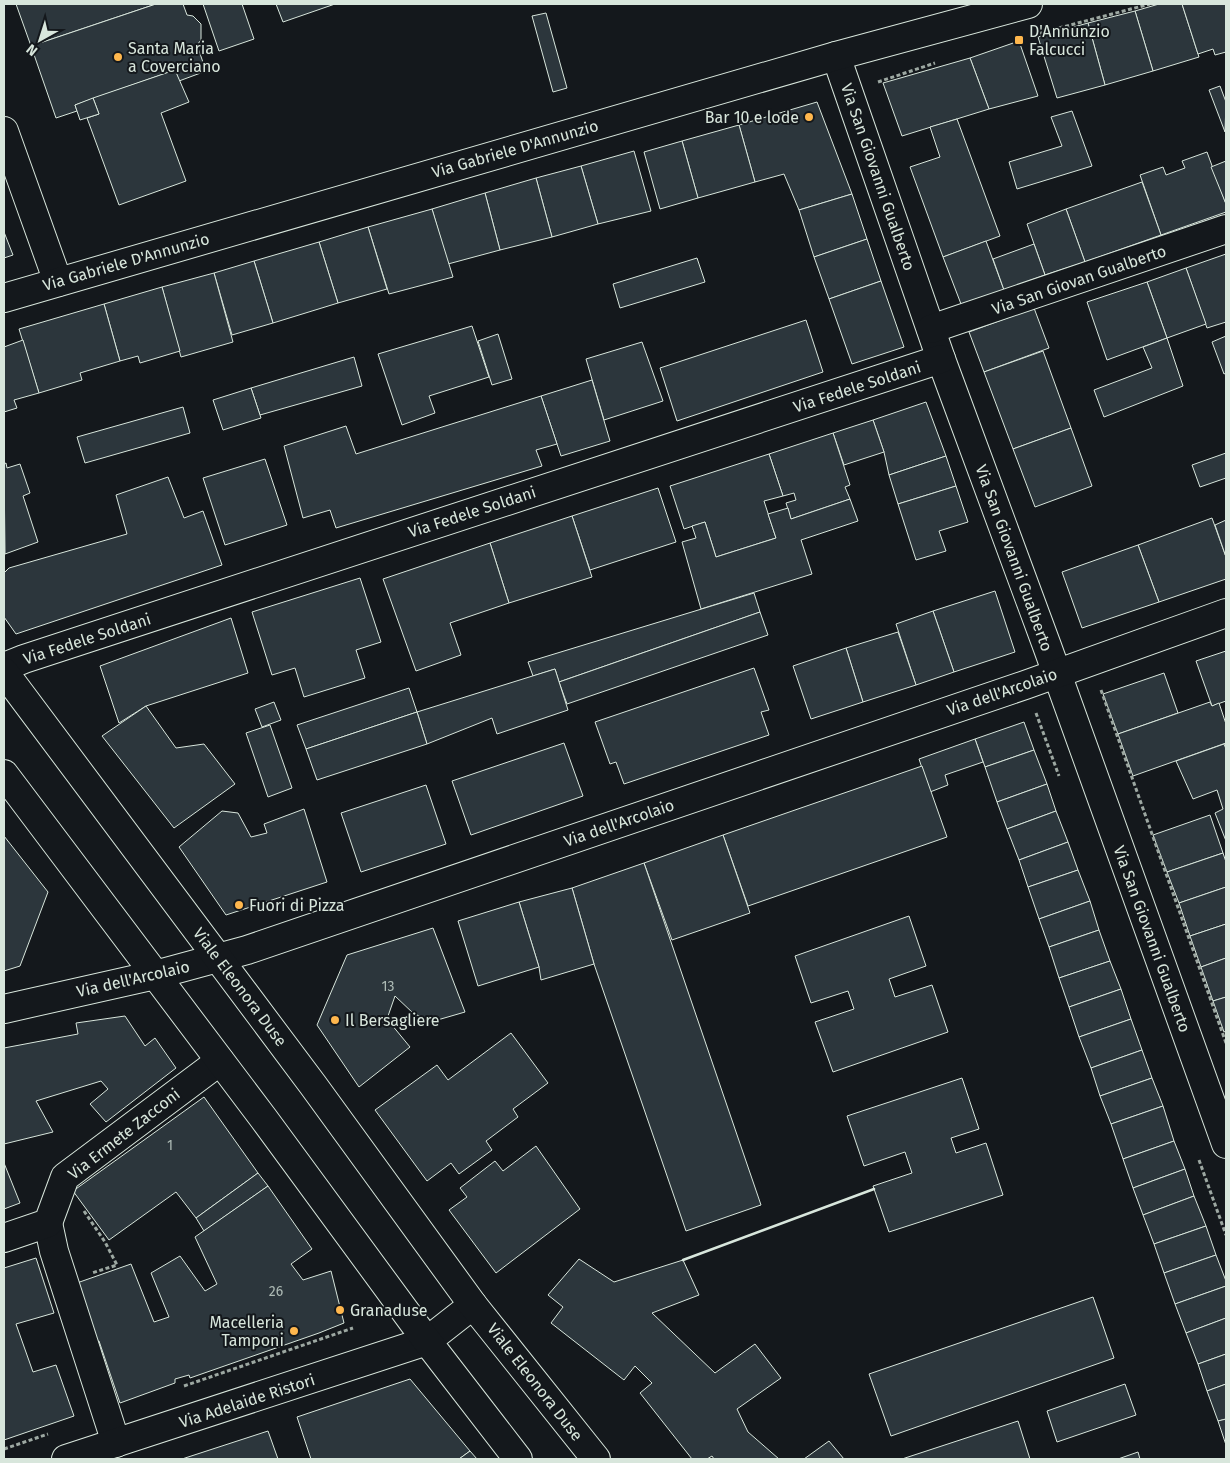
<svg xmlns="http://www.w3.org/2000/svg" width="1230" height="1463" font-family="'Fira Sans',sans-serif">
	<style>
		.building { fill: #2c363c; stroke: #d8e6dc }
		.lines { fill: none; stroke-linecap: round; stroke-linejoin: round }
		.street-casing { stroke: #d8e6dc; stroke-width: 30 }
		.secondary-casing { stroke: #d8e6dc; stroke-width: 30 }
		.path { stroke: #9da8a2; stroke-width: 3; stroke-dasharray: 4 2.5; stroke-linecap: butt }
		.street { stroke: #14181c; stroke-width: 28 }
		.secondary { stroke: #14181c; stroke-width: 28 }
		.wall { stroke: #d8e6dc; stroke-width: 2.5 }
		.poi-dot { fill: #ffb74d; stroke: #14181c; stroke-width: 2 }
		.labels { text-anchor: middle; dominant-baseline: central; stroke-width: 4; stroke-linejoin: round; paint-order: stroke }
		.number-label { font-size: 14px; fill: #adbab4 }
		.poi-label { font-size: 16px; fill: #d8e6dc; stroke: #14181c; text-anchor: start }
		.street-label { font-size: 16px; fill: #d8e6dc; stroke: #14181c }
	</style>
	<rect width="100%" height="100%" fill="#14181c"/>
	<!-- building -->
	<g class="building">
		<polygon points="16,4 156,4 31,46"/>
		<polygon points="156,4 183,4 187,15 193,16 201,24 201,40 197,45 206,71 179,81 175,70 75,105 77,111 56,118 31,46"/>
		<polygon points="203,4 242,4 254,39 219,51"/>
		<polygon points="276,4 335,4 283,22"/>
		<polygon points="1159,4 1182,4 1199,57 1153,71 1135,11"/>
		<polygon points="1182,4 1226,4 1226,52 1215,55 1213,49 1198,54"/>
		<polygon points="1135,11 1153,71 1105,85 1088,23"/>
		<polygon points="546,13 567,88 553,92 532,16"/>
		<polygon points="1088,23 1105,85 1057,98 1038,37"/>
		<polygon points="1019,41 1038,96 989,109 970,58"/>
		<polygon points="970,58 989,109 902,136 883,83"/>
		<polygon points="175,70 189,102 161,113 186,181 119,205 87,118 99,114 93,98"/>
		<polygon points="1220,86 1226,102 1225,132 1209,90"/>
		<polygon points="93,98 99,114 80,120 75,105"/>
		<polygon points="817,102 852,194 799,210 784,174 755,182 739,125"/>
		<polygon points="1072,111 1092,166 1017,189 1009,162 1062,146 1051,117"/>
		<polygon points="957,119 1000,236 943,257 910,167 940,157 930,127"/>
		<polygon points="739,125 755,182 698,198 682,141"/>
		<polygon points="682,141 698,198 660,209 644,152"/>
		<polygon points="634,151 651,211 598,224 581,166"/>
		<polygon points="1207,152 1226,204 1226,212 1161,235 1140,175 1163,167 1166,175 1185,168 1182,161"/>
		<polygon points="1226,161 1226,204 1211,167"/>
		<polygon points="581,166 598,224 552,237 536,178"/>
		<polygon points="536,178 552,237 500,250 485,193"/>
		<polygon points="1142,182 1161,235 1085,262 1066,209"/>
		<polygon points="485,193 500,250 448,264 432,209"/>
		<polygon points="852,194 867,239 814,257 799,210"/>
		<polygon points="432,209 453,277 389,294 368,227"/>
		<polygon points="1066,209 1085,262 1045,275 1027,224"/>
		<polygon points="368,227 387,289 338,303 319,242"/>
		<polygon points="4,232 13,255 4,258"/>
		<polygon points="867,239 881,281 829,299 814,257"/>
		<polygon points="986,241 1004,290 961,304 943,257"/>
		<polygon points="319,242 338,303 273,323 254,261"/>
		<polygon points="1034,244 1045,275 1004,290 993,259"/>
		<polygon points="1226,254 1226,322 1207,328 1186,268"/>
		<polygon points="697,258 705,282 620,308 613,284"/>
		<polygon points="254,261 273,323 232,335 214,273"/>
		<polygon points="1186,268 1206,324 1167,338 1147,282"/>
		<polygon points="214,273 233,342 181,357 162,287"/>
		<polygon points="881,281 904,347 852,364 829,299"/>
		<polygon points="1147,282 1167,338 1107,360 1087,302"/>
		<polygon points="162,287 180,351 140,363 138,356 120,361 104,304"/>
		<polygon points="104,304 120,361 80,373 82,380 39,393 19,329"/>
		<polygon points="1034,308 1049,348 984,372 969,332"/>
		<polygon points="806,320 823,372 677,421 660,368"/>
		<polygon points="472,326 489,377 429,396 435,413 402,425 378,354"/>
		<polygon points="498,334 512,379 492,385 478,341"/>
		<polygon points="1226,336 1226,373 1224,374 1212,342"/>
		<polygon points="1167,338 1183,386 1104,417 1094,390 1152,368 1143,347"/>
		<polygon points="23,340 39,393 14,400 17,408 4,412 4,347"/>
		<polygon points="642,342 663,401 604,420 586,359"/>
		<polygon points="1043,351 1071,428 1013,449 984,372"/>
		<polygon points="354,357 362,386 260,415 251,388"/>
		<polygon points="592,380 610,441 561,456 541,396"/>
		<polygon points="251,388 261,418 223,430 213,400"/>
		<polygon points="541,396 557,444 536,450 542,466 336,528 330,510 303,518 284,446 346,426 356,454"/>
		<polygon points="926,402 946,456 889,475 884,452 873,420"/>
		<polygon points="183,407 190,433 85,463 77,437"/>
		<polygon points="873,420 884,452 844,465 833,433"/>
		<polygon points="1071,428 1092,486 1035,507 1013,449"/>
		<polygon points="833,433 850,485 845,487 850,499 791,519 786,503 796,500 794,493 783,496 769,454"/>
		<polygon points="1226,453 1226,478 1200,487 1192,465"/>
		<polygon points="769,454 783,496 764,501 776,538 716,557 705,522 684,529 670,486"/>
		<polygon points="946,456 956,486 898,504 889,475"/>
		<polygon points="265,459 287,525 225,545 203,478"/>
		<polygon points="6,463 7,468 20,464 30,493 23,496 38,542 5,554 4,464"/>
		<polygon points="168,477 184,518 203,511 222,565 16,634 4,617 4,573 9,568 127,534 116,495"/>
		<polygon points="956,486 968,522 939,531 946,551 916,560 898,504"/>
		<polygon points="658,488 676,542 590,570 572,516"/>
		<polygon points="850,499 858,521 801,540 812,574 701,609 682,542 696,538 692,526 705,522 716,557 776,538 768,514 788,508 791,519"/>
		<polygon points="572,516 592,577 509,603 490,543"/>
		<polygon points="1212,518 1226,557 1226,579 1159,602 1138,545"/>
		<polygon points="1226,520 1226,557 1215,525"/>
		<polygon points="490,543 509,603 450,623 461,655 416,671 383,579"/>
		<polygon points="1138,545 1159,602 1082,628 1062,572"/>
		<polygon points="360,578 381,642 356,650 365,678 304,697 295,668 272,675 252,612"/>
		<polygon points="995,591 1015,652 954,672 933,611"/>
		<polygon points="754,593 760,612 559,682 555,669 533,676 528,662"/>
		<polygon points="933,611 954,672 916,685 896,624"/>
		<polygon points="760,612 768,635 567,704 559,682"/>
		<polygon points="231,618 248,673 146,706 119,723 100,666"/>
		<polygon points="898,632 916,685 863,702 846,648"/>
		<polygon points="846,648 863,702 811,719 793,666"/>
		<polygon points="1226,651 1226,701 1212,706 1196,661"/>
		<polygon points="754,668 769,710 761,712 769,735 624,784 616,762 610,764 595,722"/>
		<polygon points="555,669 568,710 497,734 492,718 427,744 417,712"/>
		<polygon points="1164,673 1178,713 1118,734 1103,694"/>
		<polygon points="409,688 417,712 306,749 297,725"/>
		<polygon points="274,702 281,720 262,727 255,709"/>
		<polygon points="1210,702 1212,706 1219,703 1226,724 1226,743 1133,776 1118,734"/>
		<polygon points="146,706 176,748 204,744 235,784 174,828 102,736"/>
		<polygon points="417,712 427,744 317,780 306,749"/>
		<polygon points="1024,722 1034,750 985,767 975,739"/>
		<polygon points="270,725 292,788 268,797 246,733"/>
		<polygon points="975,739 983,762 945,775 948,785 930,792 919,759"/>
		<polygon points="564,743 583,796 471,835 452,781"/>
		<polygon points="1224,744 1226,749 1226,841 1215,813 1223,809 1217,790 1193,799 1176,761"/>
		<polygon points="1034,750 1047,784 997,802 985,767"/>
		<polygon points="922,766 947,837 748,906 723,835"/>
		<polygon points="1047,784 1056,811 1007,829 997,802"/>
		<polygon points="426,785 446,844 361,872 341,813"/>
		<polygon points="304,809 327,882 226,915 179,847 222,811 238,813 251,837 267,833 264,824"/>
		<polygon points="1056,811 1068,842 1019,860 1007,829"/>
		<polygon points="1210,815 1223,853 1167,872 1153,835"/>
		<polygon points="723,835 750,913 672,940 644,863"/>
		<polygon points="4,836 48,892 20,966 4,971"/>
		<polygon points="1068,842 1078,870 1028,887 1019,860"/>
		<polygon points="1223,853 1226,862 1226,887 1179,903 1167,872"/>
		<polygon points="644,863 761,1205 686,1231 594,964 572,888"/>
		<polygon points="1078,870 1090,901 1039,919 1028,887"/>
		<polygon points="1226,887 1226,924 1190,936 1179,903"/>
		<polygon points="572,888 594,964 541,980 539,967 519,902"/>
		<polygon points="1090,901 1099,930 1049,947 1039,919"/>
		<polygon points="519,902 539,967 478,986 458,921"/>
		<polygon points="909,916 926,966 889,979 895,997 932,985 948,1032 833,1072 815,1022 854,1009 848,991 811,1003 795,956"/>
		<polygon points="1226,924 1226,958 1201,967 1190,936"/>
		<polygon points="433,928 465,1012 434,1021 414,1014 395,996 387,1019 410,1047 359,1087 317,1025 347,955"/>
		<polygon points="1099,930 1110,961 1059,978 1049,947"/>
		<polygon points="1226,958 1226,997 1213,1001 1201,967"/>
		<polygon points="1110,961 1121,989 1069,1007 1059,978"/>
		<polygon points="1121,989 1131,1019 1079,1037 1069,1007"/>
		<polygon points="1226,997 1226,1031 1224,1032 1213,1001"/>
		<polygon points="125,1016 145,1046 155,1038 176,1068 106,1122 90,1104 108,1089 101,1081 36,1101 53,1132 4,1144 4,1048 78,1034 76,1023"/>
		<polygon points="1131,1019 1142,1050 1091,1068 1079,1037"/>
		<polygon points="511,1033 548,1083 513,1109 518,1117 486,1141 492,1150 459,1174 451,1163 427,1181 375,1110 437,1065 448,1080"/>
		<polygon points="1142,1050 1152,1078 1100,1096 1091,1068"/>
		<polygon points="962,1078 979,1129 951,1138 956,1153 986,1143 1003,1195 889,1232 873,1186 912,1173 905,1152 864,1166 847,1116"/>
		<polygon points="1152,1078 1163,1106 1111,1124 1100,1096"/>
		<polygon points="204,1097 258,1173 196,1218 176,1192 109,1240 73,1191"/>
		<polygon points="1163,1106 1174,1141 1123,1159 1111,1124"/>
		<polygon points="1174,1141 1185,1169 1133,1188 1123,1159"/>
		<polygon points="536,1146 580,1209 496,1273 449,1210 467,1197 460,1188 495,1161 503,1171"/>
		<polygon points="4,1163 20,1203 4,1209"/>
		<polygon points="1185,1169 1194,1196 1143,1215 1133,1188"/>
		<polygon points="258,1173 268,1186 204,1231 196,1218"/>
		<polygon points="268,1186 312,1249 291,1264 303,1280 331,1271 344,1323 319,1333 190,1378 189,1375 175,1379 175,1383 120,1403 99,1341 95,1342 74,1284 131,1264 154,1322 169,1317 151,1273 180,1256 205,1291 217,1284 195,1237"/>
		<polygon points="1194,1196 1206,1226 1154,1244 1143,1215"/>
		<polygon points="1206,1226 1216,1255 1164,1273 1154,1244"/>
		<polygon points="1216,1255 1226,1281 1226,1286 1175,1304 1164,1273"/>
		<polygon points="36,1258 54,1313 16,1324 33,1372 56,1365 74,1416 4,1440 4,1268"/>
		<polygon points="579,1259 614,1282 683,1260 699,1295 652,1313 715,1373 755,1344 781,1378 737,1409 748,1432 779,1459 714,1459 712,1456 707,1459 692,1459 640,1393 652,1383 635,1366 624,1380 551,1323 563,1307 548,1295"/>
		<polygon points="1226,1286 1226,1318 1186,1333 1175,1304"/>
		<polygon points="1093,1297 1114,1358 891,1436 869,1374"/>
		<polygon points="1226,1318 1226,1354 1198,1364 1186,1333"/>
		<polygon points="1226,1354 1226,1384 1207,1391 1198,1364"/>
		<polygon points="410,1379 470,1451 459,1459 311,1459 297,1417"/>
		<polygon points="1125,1384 1136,1415 1057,1442 1047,1411"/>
		<polygon points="1226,1384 1226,1419 1218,1421 1207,1391"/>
		<polygon points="1226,1419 1226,1445 1218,1421"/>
		<polygon points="1018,1421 1030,1459 902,1459"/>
		<polygon points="268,1431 278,1459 182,1459"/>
		<polygon points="829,1441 844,1459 804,1459"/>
		<polygon points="470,1451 477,1459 459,1459"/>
		<polygon points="1138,1452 1140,1459 1118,1459"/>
	</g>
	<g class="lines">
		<!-- street casing -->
		<g class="street-casing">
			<g id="street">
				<polyline points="836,56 941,359 1047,646 1226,1144"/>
				<polyline points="4,131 58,282"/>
				<polyline points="931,329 1226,229"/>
				<polyline points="4,667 24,659 941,359"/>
				<polyline points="4,1009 155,975 247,950 1025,685 1226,613"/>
				<polyline points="48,1223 54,1251 116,1443"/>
				<polyline points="4,1238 48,1223 65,1177 220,1061"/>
				<polyline points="66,1459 427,1341 473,1305"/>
			</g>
		</g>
		<!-- secondary casing -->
		<g class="secondary-casing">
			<g id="secondary">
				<polyline points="4,298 836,56 1028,4"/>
				<polyline points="4,672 313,1085 473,1305 596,1459"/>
				<polyline points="4,774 264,1119 427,1341 518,1459"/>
			</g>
		</g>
		<!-- path -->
		<g class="path">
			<polyline points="1040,33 1150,4"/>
			<polyline points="878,82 935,63"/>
			<polyline points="1101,690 1226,1043"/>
			<polyline points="1036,713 1059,776"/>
			<polyline points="1199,1160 1226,1235"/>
			<polyline points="84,1211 105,1242 117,1265 92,1273"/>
			<polyline points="184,1386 353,1328"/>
			<polyline points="4,1449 48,1434"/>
		</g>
		<!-- street -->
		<use href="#street" class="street"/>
		<!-- secondary -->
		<use href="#secondary" class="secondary"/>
		<!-- wall -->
		<polyline class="wall" points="683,1260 874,1189"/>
	</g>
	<!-- markers -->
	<g class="poi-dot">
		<rect x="1014" y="35" width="10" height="10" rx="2.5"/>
		<circle cx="118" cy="57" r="5"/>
		<circle cx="809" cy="117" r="5"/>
		<circle cx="239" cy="905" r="5"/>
		<circle cx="335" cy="1020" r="5"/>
		<circle cx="340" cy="1310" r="5"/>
		<circle cx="294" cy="1331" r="5"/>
	</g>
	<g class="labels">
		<!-- number labels -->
		<g class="number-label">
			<text x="388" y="986">13</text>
			<text x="170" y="1145">1</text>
			<text x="276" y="1291">26</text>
		</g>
		<!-- poi labels -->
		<g class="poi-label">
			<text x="1029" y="31">D'Annunzio<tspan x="1029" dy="18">Falcucci</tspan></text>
			<text x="128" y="48">Santa Maria<tspan x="128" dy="18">a Coverciano</tspan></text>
			<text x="799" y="117" text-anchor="end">Bar 10 e lode</text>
			<text x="249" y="905">Fuori di Pizza</text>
			<text x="345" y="1020">Il Bersagliere</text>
			<text x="350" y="1310">Granaduse</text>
			<text x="284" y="1322" text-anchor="end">Macelleria<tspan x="284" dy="18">Tamponi</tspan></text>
		</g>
		<!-- street labels -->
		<g class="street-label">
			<text transform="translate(515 149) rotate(-16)">Via Gabriele D'Annunzio</text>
			<text transform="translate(878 177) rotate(71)">Via San Giovanni Gualberto</text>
			<text transform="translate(126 262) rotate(-16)">Via Gabriele D'Annunzio</text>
			<text transform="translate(1079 280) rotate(-19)">Via San Giovan Gualberto</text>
			<text transform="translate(857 387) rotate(-18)">Via Fedele Soldani</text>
			<text transform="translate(472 512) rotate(-18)">Via Fedele Soldani</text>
			<text transform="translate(1014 558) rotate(70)">Via San Giovanni Gualberto</text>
			<text transform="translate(87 639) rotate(-18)">Via Fedele Soldani</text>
			<text transform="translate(1002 692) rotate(-19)">Via dell'Arcolaio</text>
			<text transform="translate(619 823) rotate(-19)">Via dell'Arcolaio</text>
			<text transform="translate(1152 939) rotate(70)">Via San Giovanni Gualberto</text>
			<text transform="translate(133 979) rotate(-13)">Via dell'Arcolaio</text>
			<text transform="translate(240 987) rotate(53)">Viale Eleonora Duse</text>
			<text transform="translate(124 1134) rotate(-38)">Via Ermete Zacconi</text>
			<text transform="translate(535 1382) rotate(52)">Viale Eleonora Duse</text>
			<text transform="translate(247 1401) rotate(-18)">Via Adelaide Ristori</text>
		</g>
	</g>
	<!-- border -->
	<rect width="1230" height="1463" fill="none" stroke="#d8e6dc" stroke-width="10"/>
	<!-- north arrow -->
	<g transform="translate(40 40) rotate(219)" stroke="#14181c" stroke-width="4" paint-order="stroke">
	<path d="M0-4L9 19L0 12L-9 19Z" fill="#d8e6dc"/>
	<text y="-8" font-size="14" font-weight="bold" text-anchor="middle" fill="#d8e6dc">N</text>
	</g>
</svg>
